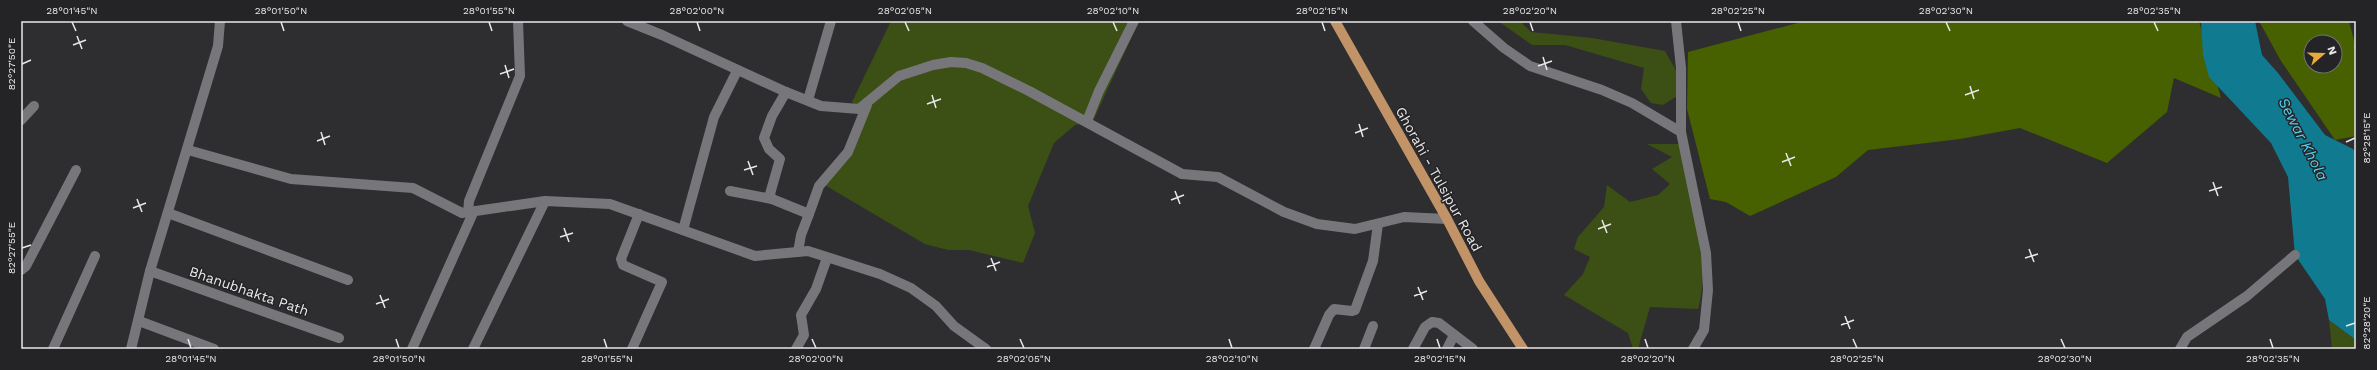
<svg xmlns="http://www.w3.org/2000/svg" width="2377" height="370" font-family="'Work Sans',sans-serif">
	<style>
		.green { fill: #3c4f14 }
		.forest { fill: #476000; fill-rule: evenodd }
		.water { fill: #107a90 }
		.lines { fill: none; stroke-linecap: round; stroke-linejoin: round }
		.minor { stroke: #77777b; stroke-width: 10 }
		.primary { stroke: #c19367; stroke-width: 10 }
		.ticks { fill: none; stroke: #e8e8ea; stroke-width: 1.5 }
		.labels { text-anchor: middle; dominant-baseline: central; stroke-width: 3; stroke-linejoin: round; paint-order: stroke }
		.street-label { font-size: 14px; fill: #e8e8ea; stroke: #242427 }
		.water-label { font-size: 15px; font-style: italic; fill: #55d1ef; stroke: #242427 }
		.neatline { fill: none; stroke: #e8e8ea; stroke-width: 1.5 }
		.ticks-label { font-size: 10px; text-anchor: middle; fill: #e8e8ea }
	</style>
	<rect width="100%" height="100%" fill="#2e2e31"/>
	<!-- green -->
	<g class="green">
		<polygon points="891,21 1139,21 1093,121 1075,125 1054,143 1028,206 1035,233 1023,263 969,250 948,250 925,244 823,184 866,119 852,102"/>
		<polygon points="1498,21 1520,21 1531,32 1592,38 1665,51 1678,74 1677,96 1663,105 1651,103 1641,89 1644,68 1565,45 1532,45"/>
		<path d="M 1647,144 L 1687,144 C 1694,189 1711,266 1698,309 L 1650,307 L 1638,349 L 1633,349 L 1628,333 L 1564,295 L 1583,274 L 1590,257 L 1574,249 L 1578,237 L 1604,207 L 1607,185 L 1630,202 L 1658,195 L 1670,184 L 1652,169 L 1672,157 Z"/>
		<polygon points="2329,320 2356,340 2356,349 2332,349"/>
	</g>
	<!-- forest -->
	<g class="forest">
		<polygon points="1805,21 2199,21 2221,98 2174,78 2167,112 2107,163 2020,128 1960,139 1868,150 1836,177 1750,216 1726,202 1710,199 1687,109 1688,52"/>
		<path d="M 2259,21 L 2349,21 L 2356,48 L 2356,136 L 2335,140 L 2281,61 ZM 2311,42 L 2335,42 L 2335,66 L 2311,66 Z"/>
	</g>
	<!-- water -->
	<polygon class="water" points="2201,21 2255,21 2262,55 2278,73 2325,135 2353,149 2356,153 2356,340 2329,320 2325,299 2295,255 2288,177 2271,143 2209,77 2203,55"/>
	<g class="lines">
		<!-- minor -->
		<g class="minor">
			<polyline points="627,21 662,35 786,92 821,106 859,109 899,76 933,65 951,62 966,63 982,68 1029,91 1182,174 1218,177 1284,212 1317,224 1355,229 1404,217 1447,219"/>
			<polyline points="1473,21 1504,48 1530,66 1602,90 1632,103 1681,132 1706,253 1708,290 1704,330 1693,349"/>
			<polyline points="1676,21 1681,68 1681,132"/>
			<polyline points="786,92 772,116 764,138 769,149 780,159 770,194 772,199 809,214 801,235 798,252"/>
			<polyline points="808,100 831,21"/>
			<polyline points="21,120 34,106"/>
			<polyline points="1087,121 1099,91 1134,21"/>
			<polyline points="188,150 291,179 413,188 462,213 545,201 610,204 755,256 808,251 880,274 911,288 936,306 954,326 986,349"/>
			<polyline points="730,191 772,199"/>
			<polyline points="168,213 348,280"/>
			<polyline points="468,213 469,201 520,76 518,21"/>
			<polyline points="809,214 819,186 848,152 867,105"/>
			<polyline points="683,230 714,117 737,71"/>
			<polyline points="21,270 26,266 76,170"/>
			<polyline points="150,271 339,338"/>
			<polyline points="139,321 214,349"/>
			<polyline points="53,349 95,256"/>
			<polyline points="131,349 150,271 218,46 220,21"/>
			<polyline points="412,349 473,213"/>
			<polyline points="473,349 545,201"/>
			<polyline points="632,349 662,282 623,265 621,259 639,214"/>
			<polyline points="796,349 804,335 801,315 816,289 827,258"/>
			<polyline points="1314,349 1329,315 1334,309 1352,311 1355,310 1373,261 1378,224"/>
			<polyline points="1364,349 1373,326"/>
			<polyline points="1413,349 1425,327 1432,322 1439,323 1473,349"/>
			<polyline points="1447,349 1454,335"/>
			<polyline points="2180,349 2187,337 2247,296 2295,255"/>
		</g>
		<!-- primary -->
		<polyline class="primary" points="1335,21 1447,219 1479,281 1523,349"/>
	</g>
	<!-- ticks -->
	<path class="ticks" d="M 72,22 L 76,31M 281,22 L 284,31M 489,22 L 492,31M 697,22 L 700,31M 905,22 L 909,31M 1113,22 L 1117,31M 1322,22 L 1325,31M 1530,22 L 1533,31M 1738,22 L 1741,31M 1946,22 L 1950,31M 2154,22 L 2158,31M 77,36 L 82,49M 73,45 L 86,40M 1543,57 L 1547,70M 22,64 L 31,60M 505,65 L 509,78M 1538,66 L 1552,61M 500,74 L 514,69M 1970,86 L 1974,99M 932,95 L 936,108M 1965,95 L 1979,90M 927,104 L 941,99M 1359,124 L 1363,137M 321,132 L 325,145M 1355,133 L 1368,128M 317,141 L 330,136M 2346,142 L 2355,138M 1786,153 L 1791,166M 748,161 L 753,175M 1782,162 L 1795,157M 744,170 L 757,166M 2213,182 L 2218,196M 1175,191 L 1180,204M 2209,191 L 2222,187M 137,199 L 142,212M 1171,200 L 1184,195M 133,208 L 146,203M 1602,220 L 1607,233M 564,228 L 569,242M 1598,229 L 1611,224M 560,237 L 573,233M 22,248 L 31,245M 2029,249 L 2034,262M 991,258 L 996,271M 2025,258 L 2038,254M 987,267 L 1000,262M 1418,287 L 1423,300M 380,295 L 385,308M 1414,296 L 1427,291M 376,304 L 389,299M 1845,316 L 1850,329M 1841,325 L 1854,320M 2346,326 L 2355,323M 188,339 L 191,348M 396,339 L 399,348M 604,339 L 607,348M 812,339 L 816,348M 1020,339 L 1024,348M 1229,339 L 1232,348M 1437,339 L 1440,348M 1645,339 L 1648,348M 1853,339 L 1857,348M 2061,339 L 2065,348M 2270,339 L 2273,348"/>
	<g class="labels">
		<!-- street labels -->
		<g class="street-label">
			<text transform="translate(1439 179) rotate(61)">Ghorahi - Tulsipur Road</text>
			<text transform="translate(249 291) rotate(19)">Bhanubhakta Path</text>
		</g>
		<!-- water labels -->
		<g class="water-label">
			<text transform="translate(2303 139) rotate(63)">Sewar Khola</text>
		</g>
	</g>
	<!-- border -->
	<rect width="2377" height="370" fill="none" stroke="#242427" stroke-width="44"/>
	<!-- north arrow -->
	<g transform="translate(2323 54) rotate(70)"><circle r="19" fill="#242427" stroke="#727275"/>
	<path d="M0-3L7 15L0 10L-7 15Z" fill="#e8ab37"/>
	<text y="-6" font-size="11" font-weight="bold" text-anchor="middle" fill="#e8e8ea">N</text>
	</g>
	<rect x="22" y="22" width="2333" height="326" class="neatline"/>
	<g class="ticks-label">
		<text x="72" y="14">28°01'45"N</text>
		<text x="281" y="14">28°01'50"N</text>
		<text x="489" y="14">28°01'55"N</text>
		<text x="697" y="14">28°02'00"N</text>
		<text x="905" y="14">28°02'05"N</text>
		<text x="1113" y="14">28°02'10"N</text>
		<text x="1322" y="14">28°02'15"N</text>
		<text x="1530" y="14">28°02'20"N</text>
		<text x="1738" y="14">28°02'25"N</text>
		<text x="1946" y="14">28°02'30"N</text>
		<text x="2154" y="14">28°02'35"N</text>
		<text transform="translate(11 64) rotate(-90)" y="4">82°27'50"E</text>
		<text transform="translate(2366 138) rotate(-90)" y="4">82°28'15"E</text>
		<text transform="translate(11 248) rotate(-90)" y="4">82°27'55"E</text>
		<text transform="translate(2366 323) rotate(-90)" y="4">82°28'20"E</text>
		<text x="191" y="362">28°01'45"N</text>
		<text x="399" y="362">28°01'50"N</text>
		<text x="607" y="362">28°01'55"N</text>
		<text x="816" y="362">28°02'00"N</text>
		<text x="1024" y="362">28°02'05"N</text>
		<text x="1232" y="362">28°02'10"N</text>
		<text x="1440" y="362">28°02'15"N</text>
		<text x="1648" y="362">28°02'20"N</text>
		<text x="1857" y="362">28°02'25"N</text>
		<text x="2065" y="362">28°02'30"N</text>
		<text x="2273" y="362">28°02'35"N</text>
	</g>
</svg>
